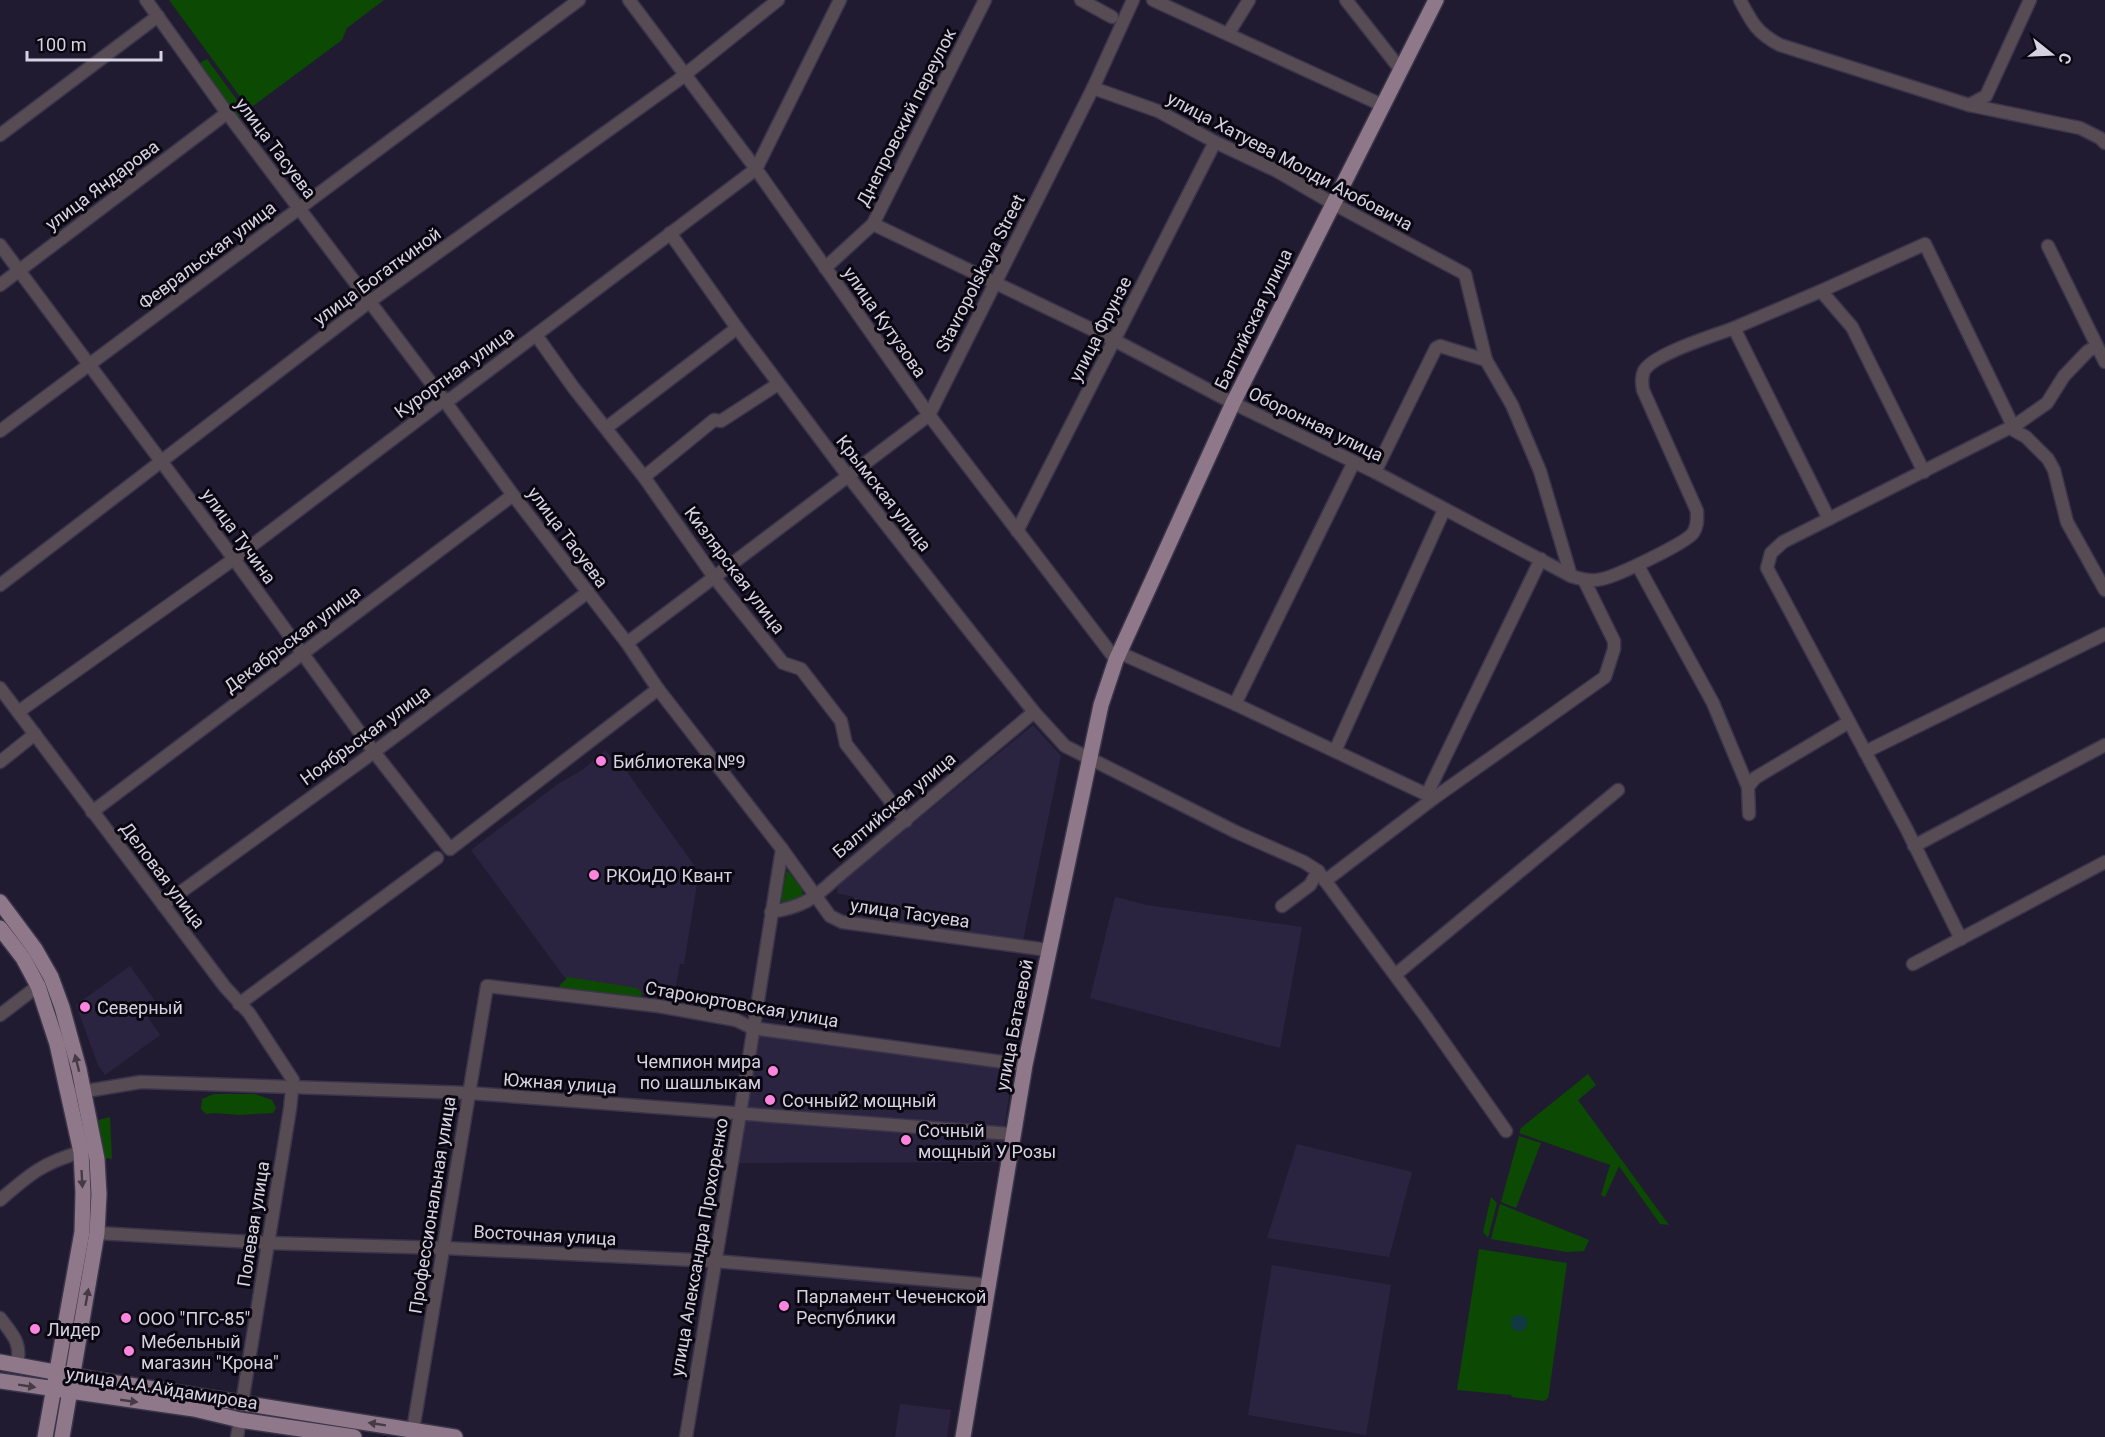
<svg xmlns="http://www.w3.org/2000/svg" width="2105" height="1437" font-family="Roboto,sans-serif">
	<style>
		.built { fill: #2b2440 }
		.green { fill: #0c4903 }
		.water { fill: #113843 }
		.lines { fill: none; stroke-linecap: round; stroke-linejoin: round }
		.minor-casing { stroke: #3a354b; stroke-width: 15 }
		.major-casing { stroke: #3a354b; stroke-width: 18 }
		.minor { stroke: #574c54; stroke-width: 12 }
		.major { stroke: #8f7889; stroke-width: 15 }
		.oneway { fill: #463a47 }
		.poi-dot { fill: #fe85df; stroke: #0a0711; stroke-width: 2 }
		.labels { text-anchor: middle; dominant-baseline: central; stroke-width: 6; stroke-linejoin: round; paint-order: stroke }
		.street-label { font-size: 18px; fill: #d6d2e2; stroke: #0a0711 }
		.poi-label { font-size: 18px; fill: #d6d2e2; stroke: #0a0711; text-anchor: start }
	</style>
	<rect width="100%" height="100%" fill="#211b32"/>
	<!-- built -->
	<g class="built">
		<polygon points="1033,725 1061,756 1023,941 852,917 854,897 837,893 838,885"/>
		<polygon points="605,750 619,767 622,765 699,872 684,964 680,964 673,1000 568,982 471,850 558,784 582,770 603,753"/>
		<polygon points="1115,897 1147,905 1302,927 1280,1048 1090,998"/>
		<polygon points="130,966 155,1001 143,1010 160,1035 105,1075 98,1065 76,1005"/>
		<polygon points="756,1034 1013,1069 999,1162 738,1163"/>
		<polygon points="1297,1144 1412,1172 1389,1257 1267,1238"/>
		<polygon points="1272,1265 1391,1285 1366,1435 1248,1415"/>
		<polygon points="900,1404 951,1410 947,1437 895,1437"/>
	</g>
	<!-- green -->
	<g class="green">
		<polygon points="169,0 384,0 347,28 342,40 249,109"/>
		<polygon points="207,59 245,111 238,117 198,64"/>
		<polygon points="787,870 802,889 803,894 802,897 787,903 783,903 781,899"/>
		<polygon points="568,977 637,988 642,993 641,997 633,999 563,991 559,986"/>
		<polygon points="1588,1074 1596,1085 1578,1100 1669,1225 1660,1224 1619,1166 1605,1197 1601,1195 1610,1165 1519,1133 1521,1128"/>
		<polygon points="214,1094 255,1094 272,1100 276,1108 273,1113 239,1115 214,1113 206,1114 201,1109 202,1099"/>
		<polygon points="110,1117 112,1159 105,1158 98,1120"/>
		<polygon points="1519,1136 1541,1143 1516,1208 1501,1202"/>
		<polygon points="1491,1197 1497,1203 1488,1238 1483,1232"/>
		<polygon points="1500,1204 1589,1240 1584,1251 1567,1252 1491,1239"/>
		<polygon points="1479,1249 1567,1263 1549,1393 1548,1398 1544,1401 1511,1397 1512,1395 1457,1390"/>
	</g>
	<!-- water -->
	<circle class="water" cx="1519" cy="1323" r="8"/>
	<g class="lines">
		<!-- minor casing -->
		<g class="minor-casing">
			<g id="minor">
				<polyline points="146,0 227,113 444,400 513,495 627,643 658,689 782,849 830,916 842,922 1048,950"/>
				<polyline points="629,0 756,169 929,415 1116,660"/>
				<polyline points="1081,0 1112,17"/>
				<polyline points="1153,0 1382,105"/>
				<polyline points="1346,0 1401,70"/>
				<path d="M 1740,0 C 1752,23 1757,33 1780,45 L 1969,105 L 2080,128 L 2100,138 L 2105,143"/>
				<polyline points="1228,34 1249,0"/>
				<polyline points="1093,88 1158,111 1215,142 1277,171 1332,203 1465,274 1486,360 1512,405 1540,471 1571,576"/>
				<polyline points="1969,105 1986,96 2030,0"/>
				<polyline points="0,135 158,16"/>
				<path d="M 873,224 L 1114,340 L 1233,403 L 1375,472 L 1571,576 C 1581,579 1591,582 1602,579 C 1617,576 1686,543 1693,533 C 1698,526 1697,519 1697,511 L 1643,390 C 1642,383 1641,378 1644,371 C 1653,354 1713,336 1734,328 L 1829,519"/>
				<polyline points="670,233 737,328 845,472 961,620 1034,712 1065,746 1236,832 1304,862 1318,871 1426,1017 1506,1131"/>
				<polyline points="0,245 234,559 374,752 450,849 658,689"/>
				<polyline points="2048,246 2105,362"/>
				<polyline points="825,268 873,224 985,0"/>
				<polyline points="0,285 227,113"/>
				<polyline points="1821,291 1852,327 1924,472"/>
				<polyline points="1734,328 1821,291 1925,244 2013,426"/>
				<polyline points="536,335 573,387 644,477 714,577 783,663 801,669 841,721 846,744 906,821"/>
				<polyline points="606,428 737,328"/>
				<polyline points="2010,428 2026,437 2048,459 2054,470 2067,522 2105,590"/>
				<polyline points="0,431 579,0"/>
				<polyline points="1375,472 1436,348 1440,346 1486,360"/>
				<polyline points="644,477 714,420 721,421 778,384"/>
				<polyline points="1017,531 1215,142"/>
				<polyline points="1638,566 1713,703 1748,787"/>
				<polyline points="0,585 369,302 677,81 778,0"/>
				<polyline points="627,643 929,415 1093,88 1133,0"/>
				<polyline points="1120,653 1235,704 1434,798"/>
				<polyline points="0,688 225,987 249,1013 293,1080 290,1109 242,1403"/>
				<polyline points="1235,704 1354,462"/>
				<polyline points="18,712 234,559 444,400 452,398 756,169 840,0"/>
				<polyline points="1335,751 1444,510"/>
				<polyline points="1865,752 2105,634"/>
				<polyline points="0,762 35,734"/>
				<polyline points="1427,794 1541,559"/>
				<polyline points="92,812 513,495"/>
				<polyline points="1749,814 1748,787 1755,778 1849,722"/>
				<polyline points="1914,846 2105,745"/>
				<polyline points="1325,881 1434,798 1605,677 1614,649 1614,641 1584,580"/>
				<polyline points="163,905 374,752 588,592"/>
				<polyline points="1282,906 1310,885 1318,871"/>
				<path d="M 771,912 C 801,907 813,900 835,879 L 1034,712"/>
				<polyline points="1961,939 1907,830 1767,568 1771,553 1783,542 2017,424 2047,403 2064,376 2088,351 2096,347"/>
				<polyline points="1913,964 2105,862"/>
				<polyline points="1395,975 1618,790"/>
				<polyline points="239,1004 437,858"/>
				<polyline points="0,1015 38,986"/>
				<polyline points="68,1094 141,1082 469,1093 1012,1134"/>
				<path d="M 0,1200 C 29,1175 42,1163 81,1152"/>
				<polyline points="97,1233 268,1243 444,1248 715,1261 990,1285"/>
				<path d="M 0,1318 C 13,1335 22,1343 17,1365"/>
				<polyline points="413,1430 487,986 658,1006 736,1020 752,1028 1025,1065"/>
				<polyline points="237,1437 240,1420"/>
				<polyline points="686,1437 740,1114 782,849"/>
			</g>
		</g>
		<!-- major casing -->
		<g class="major-casing">
			<g id="major">
				<polyline points="0,902 35,949 51,977 62,1007 79,1069 97,1159 99,1194 97,1233 62,1437"/>
				<polyline points="0,928 23,958 38,986 57,1044 81,1152 83,1193 82,1232 45,1437"/>
				<polyline points="0,1362 98,1380 455,1437"/>
				<polyline points="0,1381 194,1409 240,1420 354,1437"/>
				<polyline points="963,1437 1025,1065 1101,705 1116,660 1233,403 1436,0"/>
			</g>
		</g>
		<!-- minor -->
		<use href="#minor" class="minor"/>
		<!-- major -->
		<use href="#major" class="major"/>
	</g>
	<!-- one-way arrows -->
	<defs><path id="oneway-solid" d="M-6-.8H1V-3.2L6.5 0L1 3.2V.8H-6Z" transform="scale(1.5)"/></defs>
	<g class="oneway">
		<use href="#oneway-solid" transform="translate(77 1063) rotate(-104)"/>
		<use href="#oneway-solid" transform="translate(82 1179) rotate(87)"/>
		<use href="#oneway-solid" transform="translate(87 1297) rotate(-80)"/>
		<use href="#oneway-solid" transform="translate(27 1386) rotate(9)"/>
		<use href="#oneway-solid" transform="translate(129 1401) rotate(8)"/>
		<use href="#oneway-solid" transform="translate(377 1424) rotate(-171)"/>
	</g>
	<!-- markers -->
	<g class="poi-dot">
		<circle cx="601" cy="761" r="6"/>
		<circle cx="594" cy="875" r="6"/>
		<circle cx="85" cy="1007" r="6"/>
		<circle cx="773" cy="1071" r="6"/>
		<circle cx="770" cy="1100" r="6"/>
		<circle cx="906" cy="1140" r="6"/>
		<circle cx="784" cy="1306" r="6"/>
		<circle cx="126" cy="1318" r="6"/>
		<circle cx="35" cy="1329" r="6"/>
		<circle cx="129" cy="1351" r="6"/>
	</g>
	<g class="labels">
		<!-- street labels -->
		<g class="street-label">
			<text transform="translate(906 117) rotate(-63)">Днепровский переулок</text>
			<text transform="translate(276 148) rotate(53)">улица Тасуева</text>
			<text transform="translate(1290 161) rotate(28)">улица Хатуева Молди Аюбовича</text>
			<text transform="translate(102 185) rotate(-37)">улица Яндарова</text>
			<text transform="translate(207 255) rotate(-37)">Февральская улица</text>
			<text transform="translate(980 273) rotate(-63)">Stavropolskaya Street</text>
			<text transform="translate(377 276) rotate(-36)">улица Богаткиной</text>
			<text transform="translate(1253 319) rotate(-64)">Балтийская улица</text>
			<text transform="translate(885 322) rotate(55)">улица Кутузова</text>
			<text transform="translate(1100 329) rotate(-63)">улица Фрунзе</text>
			<text transform="translate(454 372) rotate(-36)">Курортная улица</text>
			<text transform="translate(1316 424) rotate(26)">Оборонная улица</text>
			<text transform="translate(884 493) rotate(52)">Крымская улица</text>
			<text transform="translate(239 536) rotate(54)">улица Тучина</text>
			<text transform="translate(568 537) rotate(53)">улица Тасуева</text>
			<text transform="translate(735 570) rotate(53)">Кизлярская улица</text>
			<text transform="translate(292 639) rotate(-37)">Декабрьская улица</text>
			<text transform="translate(365 735) rotate(-36)">Ноябрьская улица</text>
			<text transform="translate(894 805) rotate(-40)">Балтийская улица</text>
			<text transform="translate(163 875) rotate(53)">Деловая улица</text>
			<text transform="translate(910 913) rotate(8)">улица Тасуева</text>
			<text transform="translate(742 1004) rotate(10)">Староюртовская улица</text>
			<text transform="translate(1014 1025) rotate(-79)">улица Батаевой</text>
			<text transform="translate(560 1083) rotate(4)">Южная улица</text>
			<text transform="translate(432 1205) rotate(-81)">Профессиональная улица</text>
			<text transform="translate(253 1224) rotate(-81)">Полевая улица</text>
			<text transform="translate(545 1235) rotate(3)">Восточная улица</text>
			<text transform="translate(699 1247) rotate(-80)">улица Александра Прохоренко</text>
			<text transform="translate(162 1388) rotate(9)">улица А.А.Айдамирова</text>
		</g>
		<!-- poi labels -->
		<g class="poi-label">
			<text x="613" y="761">Библиотека №9</text>
			<text x="606" y="875">РКОиДО Квант</text>
			<text x="97" y="1007">Северный</text>
			<text x="761" y="1061" text-anchor="end">Чемпион мира<tspan x="761" dy="21">по шашлыкам</tspan></text>
			<text x="782" y="1100">Сочный2 мощный</text>
			<text x="918" y="1130">Сочный<tspan x="918" dy="21">мощный У Розы</tspan></text>
			<text x="796" y="1296">Парламент Чеченской<tspan x="796" dy="21">Республики</tspan></text>
			<text x="138" y="1318">ООО "ПГС-85"</text>
			<text x="47" y="1329">Лидер</text>
			<text x="141" y="1341">Мебельный<tspan x="141" dy="21">магазин "Крона"</tspan></text>
		</g>
	</g>
	<!-- north arrow -->
	<g transform="translate(2051 54) rotate(108)" stroke="#0a0711" stroke-width="4.5" paint-order="stroke">
	<path d="M0-4.5L10 22L0 15L-10 22Z" fill="#d6d2e2"/>
	<text y="-9" font-size="16" font-weight="bold" text-anchor="middle" fill="#d6d2e2">С</text>
	</g>
	<!-- scale -->
	<path d="M27 51v9h134v-9" fill="none" stroke="#d6d2e2" stroke-width="3"/>
	<text x="36" y="51" font-size="18" fill="#d6d2e2" stroke="#0a0711" stroke-width="4.5" paint-order="stroke">100 m</text>
</svg>
